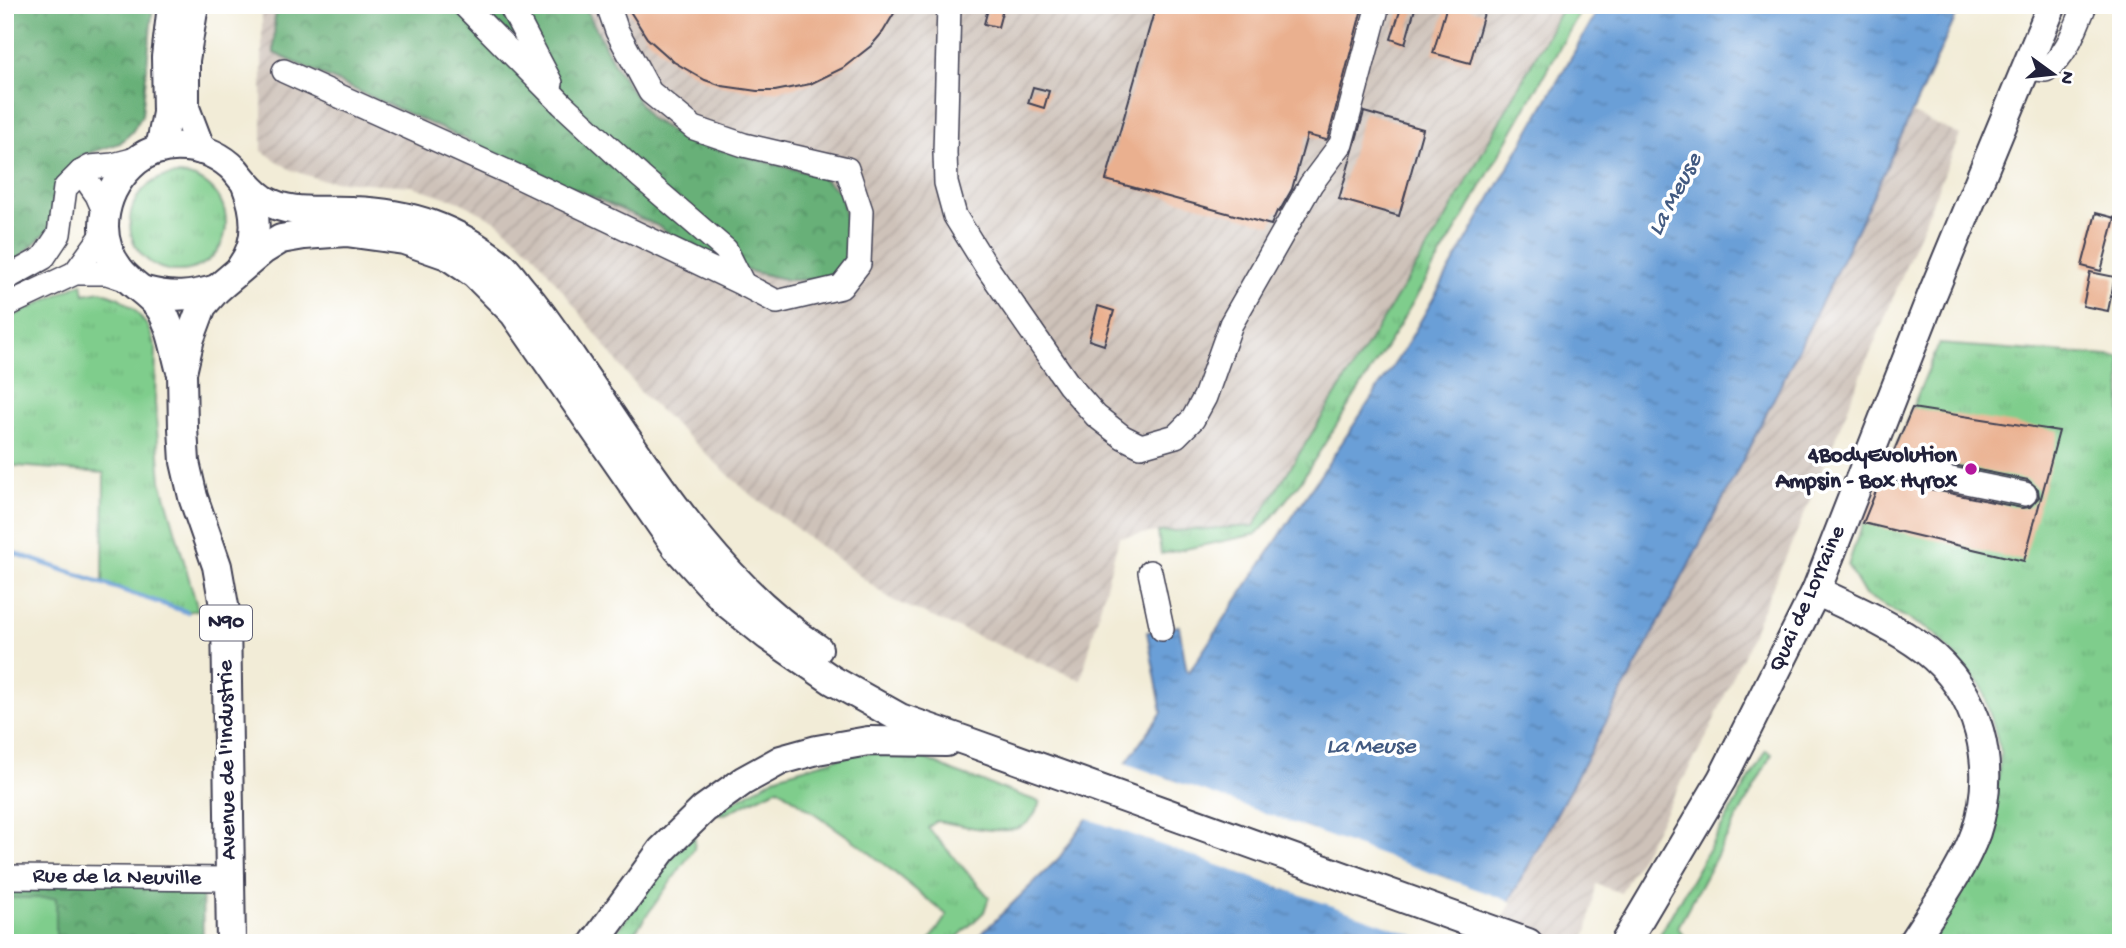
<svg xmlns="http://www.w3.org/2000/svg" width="2126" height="948" font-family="'Gochi Hand',sans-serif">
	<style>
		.industrial { fill: url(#industrial-furrows) }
		.grass { fill: url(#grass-tufts); stroke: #507864; stroke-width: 2 }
		.forest { fill: url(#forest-crowns); stroke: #44695a; stroke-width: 2 }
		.pitch { fill: #7fcd8c; stroke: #507864; stroke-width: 2 }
		.water { fill: url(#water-ripples); stroke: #466089; stroke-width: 2 }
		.pier { fill: #f2ecd7 }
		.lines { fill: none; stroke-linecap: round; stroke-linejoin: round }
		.stream { stroke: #6a9fd7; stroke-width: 5 }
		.building { fill: #eab08f }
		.minor-casing { stroke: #414052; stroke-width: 26 }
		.major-casing { stroke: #414052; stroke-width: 32 }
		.minor { stroke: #fff; stroke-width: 23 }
		.major { stroke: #fff; stroke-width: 28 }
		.poi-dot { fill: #b5179e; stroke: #fff; stroke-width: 2.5 }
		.labels { text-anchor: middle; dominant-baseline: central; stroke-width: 7; stroke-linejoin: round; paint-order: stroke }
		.shield { fill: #fff; stroke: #646476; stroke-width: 2 }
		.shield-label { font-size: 21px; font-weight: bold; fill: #22223b }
		.poi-label { font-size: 23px; font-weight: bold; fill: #22223b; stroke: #fff; text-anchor: end }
		.street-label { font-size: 23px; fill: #22223b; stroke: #fff }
		.water-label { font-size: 24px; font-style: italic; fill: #425a81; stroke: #fff }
	</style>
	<defs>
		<pattern id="industrial-furrows" width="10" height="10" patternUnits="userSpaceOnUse" patternTransform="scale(1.75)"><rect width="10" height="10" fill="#cec2b9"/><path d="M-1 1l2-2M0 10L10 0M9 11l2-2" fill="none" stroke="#b1a6a0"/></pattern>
		<pattern id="grass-tufts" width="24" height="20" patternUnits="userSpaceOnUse" patternTransform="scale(1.75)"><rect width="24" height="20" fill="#7fcd8c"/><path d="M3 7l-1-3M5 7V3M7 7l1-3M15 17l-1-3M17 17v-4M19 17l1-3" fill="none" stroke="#6db07a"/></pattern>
		<pattern id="forest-crowns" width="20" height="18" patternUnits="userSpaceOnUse" patternTransform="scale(1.75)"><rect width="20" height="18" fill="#67b078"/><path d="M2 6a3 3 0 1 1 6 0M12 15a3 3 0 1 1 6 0" fill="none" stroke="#548f64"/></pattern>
		<pattern id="water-ripples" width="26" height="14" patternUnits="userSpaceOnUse" patternTransform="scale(1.75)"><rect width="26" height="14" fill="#6a9fd7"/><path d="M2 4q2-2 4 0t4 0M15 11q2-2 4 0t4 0" fill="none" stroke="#5781b0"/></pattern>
	</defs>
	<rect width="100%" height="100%" fill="#fff"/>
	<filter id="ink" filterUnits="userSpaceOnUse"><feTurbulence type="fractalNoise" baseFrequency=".0143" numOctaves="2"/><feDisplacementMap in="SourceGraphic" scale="14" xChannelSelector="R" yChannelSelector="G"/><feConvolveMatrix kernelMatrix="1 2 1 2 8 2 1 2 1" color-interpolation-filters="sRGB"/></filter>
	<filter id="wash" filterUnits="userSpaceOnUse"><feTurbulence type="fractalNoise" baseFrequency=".00686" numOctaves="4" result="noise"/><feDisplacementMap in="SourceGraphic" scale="28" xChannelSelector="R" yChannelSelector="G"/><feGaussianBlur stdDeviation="1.57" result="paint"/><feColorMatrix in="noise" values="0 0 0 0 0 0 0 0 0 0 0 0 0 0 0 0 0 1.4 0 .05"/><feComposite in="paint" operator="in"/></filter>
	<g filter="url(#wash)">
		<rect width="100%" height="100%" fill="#f2ecd7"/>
		<!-- industrial -->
		<g class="industrial">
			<polygon points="262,5 1564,5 1445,220 1254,526 1158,532 1119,537 1081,680 892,600 746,491 642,394 532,251 496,221 460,202 412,186 322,180 291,170 262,151"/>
			<polygon points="1913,114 1960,135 1795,536 1707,736 1621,893 1596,884 1588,929 1582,943 1486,943 1722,501"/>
		</g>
		<!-- grass -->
		<g class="grass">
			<polygon points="1564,5 1584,5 1462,220 1394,334 1301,481 1271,519 1257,534 1161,554 1158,532 1254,526 1445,220"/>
			<circle cx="178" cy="223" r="48"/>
			<polygon points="82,283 84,294 101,291 119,298 134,309 148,327 156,349 155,403 161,481 198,610 187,612 103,583 104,473 5,465 5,320"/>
			<polygon points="1939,344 2121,357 2121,871 2113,943 1925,943 1993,816 2001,752 1982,687 1934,633 1865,595 1848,566 1856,541"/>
			<path d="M 906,750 L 955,772 L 1040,802 C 1036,812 1031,823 1020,827 C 1000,836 957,824 936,821 L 928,828 L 989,897 L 984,912 L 951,943 L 928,943 L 947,915 L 860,845 L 778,788 L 725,814 L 719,814 L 719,810 L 780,775 L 853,754 Z"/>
			<polygon points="1766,750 1772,754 1678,927 1688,943 1655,943"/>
			<polygon points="691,832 695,838 694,849 627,943 608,943"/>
		</g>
		<!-- forest -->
		<g class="forest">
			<polygon points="5,5 153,5 142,116 132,132 120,143 81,156 57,184 51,228 17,260 5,265"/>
			<polygon points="275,5 584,5 614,64 649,118 687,141 820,176 841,193 848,233 846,264 832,279 789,280 718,264 656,225 274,53"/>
			<polygon points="5,877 202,879 203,943 56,943 55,898 5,898"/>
		</g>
		<!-- pitch -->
		<rect class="pitch" x="5" y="898" width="51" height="45"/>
		<!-- water -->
		<path class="water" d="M 1601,5 L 1961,5 C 1818,325 1655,636 1486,943 L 972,943 L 1059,858 L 1162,712 L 1147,632 L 1179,626 L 1187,672 L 1189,672 L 1405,348 Z"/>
		<!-- pier -->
		<polygon class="pier" points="1122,762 1512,902 1490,943 1436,943 1083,817"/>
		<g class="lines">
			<!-- stream -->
			<polyline class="stream" points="5,550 187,612"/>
		</g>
		<g id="blocks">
			<!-- building -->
			<g class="building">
				<polygon points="626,5 899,5 883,32 871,46 843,68 810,84 775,91 757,91 722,86 705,80 674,62 647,38"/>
				<polygon points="989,5 1004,5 998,27 984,24"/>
				<polygon points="1156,5 1363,5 1328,138 1326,140 1307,135 1292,189 1279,212 1277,211 1271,225 1106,180"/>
				<polygon points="1402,5 1416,5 1405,44 1391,39"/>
				<polygon points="1447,5 1458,5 1484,13 1470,63 1433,53"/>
				<polygon points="1033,87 1049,91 1044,108 1028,103"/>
				<polygon points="1364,112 1423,129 1399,216 1339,199"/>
				<polygon points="2096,213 2115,218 2101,271 2082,266"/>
				<polygon points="2090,272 2115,277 2108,311 2083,306"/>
				<polygon points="1098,306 1114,311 1104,345 1089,340"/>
				<polygon points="1912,408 2059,431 2024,561 1863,523 1881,479 2022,508 2030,507 2039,497 2038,489 2028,480 1893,453"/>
			</g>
		</g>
	</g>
	<g filter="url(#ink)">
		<use href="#blocks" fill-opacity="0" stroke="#414052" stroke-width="2"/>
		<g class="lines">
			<!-- minor casing -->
			<g class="minor-casing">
				<g id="minor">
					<polyline points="510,5 551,83"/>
					<polyline points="608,5 617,31 650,92 694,128 744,145 847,169 861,211 859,264 841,287 777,302 743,284"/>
					<polyline points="949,5 945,153 946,183 955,216 986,266 1069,385 1096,416 1123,437 1141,446 1176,436 1193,419 1205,397 1231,324 1311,184 1341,144 1378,5"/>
					<path d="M 2026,68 L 2046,70 C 2067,55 2075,29 2085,5"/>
					<polyline points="284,71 523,179 743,284 726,250 641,177 562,104 464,5"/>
					<polyline points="81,172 97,195 104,211"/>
					<polyline points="75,273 104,233"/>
					<polyline points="5,279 43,258 59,234 65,188 81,172 90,167 113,165 140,158"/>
					<polyline points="5,306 75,273 107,273 131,281"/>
					<polyline points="1867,462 2025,494"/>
					<polyline points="1150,572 1162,629"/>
					<polyline points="5,877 229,879"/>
				</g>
			</g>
			<!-- major casing -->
			<g class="major-casing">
				<g id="major">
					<polyline points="194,5 185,60 185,108 201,150"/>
					<polyline points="160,149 167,113 166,57 172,5"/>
					<path d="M 241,267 C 260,242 257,213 246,185"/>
					<path d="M 145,291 C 171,298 191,297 217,289"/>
					<path d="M 180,368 C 175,349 171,325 160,308 C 148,292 130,284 119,269 C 92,234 104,188 136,161 C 164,138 210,144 235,170 C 244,181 251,191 263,199 C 290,216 323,209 353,211 C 411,213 455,228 501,265 C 509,272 516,283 523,291 C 547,319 566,350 587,380 C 653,477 718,583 818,649"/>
					<path d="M 1816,591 C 1852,608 1892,625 1924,649 C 1980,692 1998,765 1976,832 C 1962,871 1934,908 1912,943"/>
					<polyline points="231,943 226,617 217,566 193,497 185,462 183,428 182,373 190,338 202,306 217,289 263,250 281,239 304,235 346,232 404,240 447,255 475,274 514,313 677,548 727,603 768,636 832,680 900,718 969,742 1528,943"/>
					<polyline points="594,943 662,850 704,809 743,781 781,760 817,750 868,741 946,742"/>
					<polyline points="1625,943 1722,779 1816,591 1932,295 2052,5"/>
				</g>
			</g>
			<!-- minor -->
			<use href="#minor" class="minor"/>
			<!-- major -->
			<use href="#major" class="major"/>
		</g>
	</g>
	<!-- markers -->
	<circle class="poi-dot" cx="1971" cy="469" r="7"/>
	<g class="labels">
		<!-- shield labels -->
		<rect class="shield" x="200" y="605.5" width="52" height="35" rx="5"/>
		<g class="shield-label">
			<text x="226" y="623">N90</text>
		</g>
		<!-- poi labels -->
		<g class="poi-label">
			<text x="1957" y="456">4BodyEvolution<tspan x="1957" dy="26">Ampsin - Box Hyrox</tspan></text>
		</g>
		<!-- street labels -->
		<g class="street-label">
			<text transform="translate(1808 599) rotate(-66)">Quai de Lorraine</text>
			<text transform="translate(228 760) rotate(-91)">Avenue de l'Industrie</text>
			<text transform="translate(117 878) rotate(1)">Rue de la Neuville</text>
		</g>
		<!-- water labels -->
		<g class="water-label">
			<text transform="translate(1676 195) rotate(-62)">La Meuse</text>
			<text x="1371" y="747">La Meuse</text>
		</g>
	</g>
	<!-- margin -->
	<rect width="2126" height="948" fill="none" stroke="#fff" stroke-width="28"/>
	<!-- north arrow -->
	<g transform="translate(2053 74) rotate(105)" stroke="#ffffff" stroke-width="5" paint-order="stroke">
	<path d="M0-5L12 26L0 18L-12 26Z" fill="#22223b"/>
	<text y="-10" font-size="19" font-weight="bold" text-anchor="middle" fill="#22223b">N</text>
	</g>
</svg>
